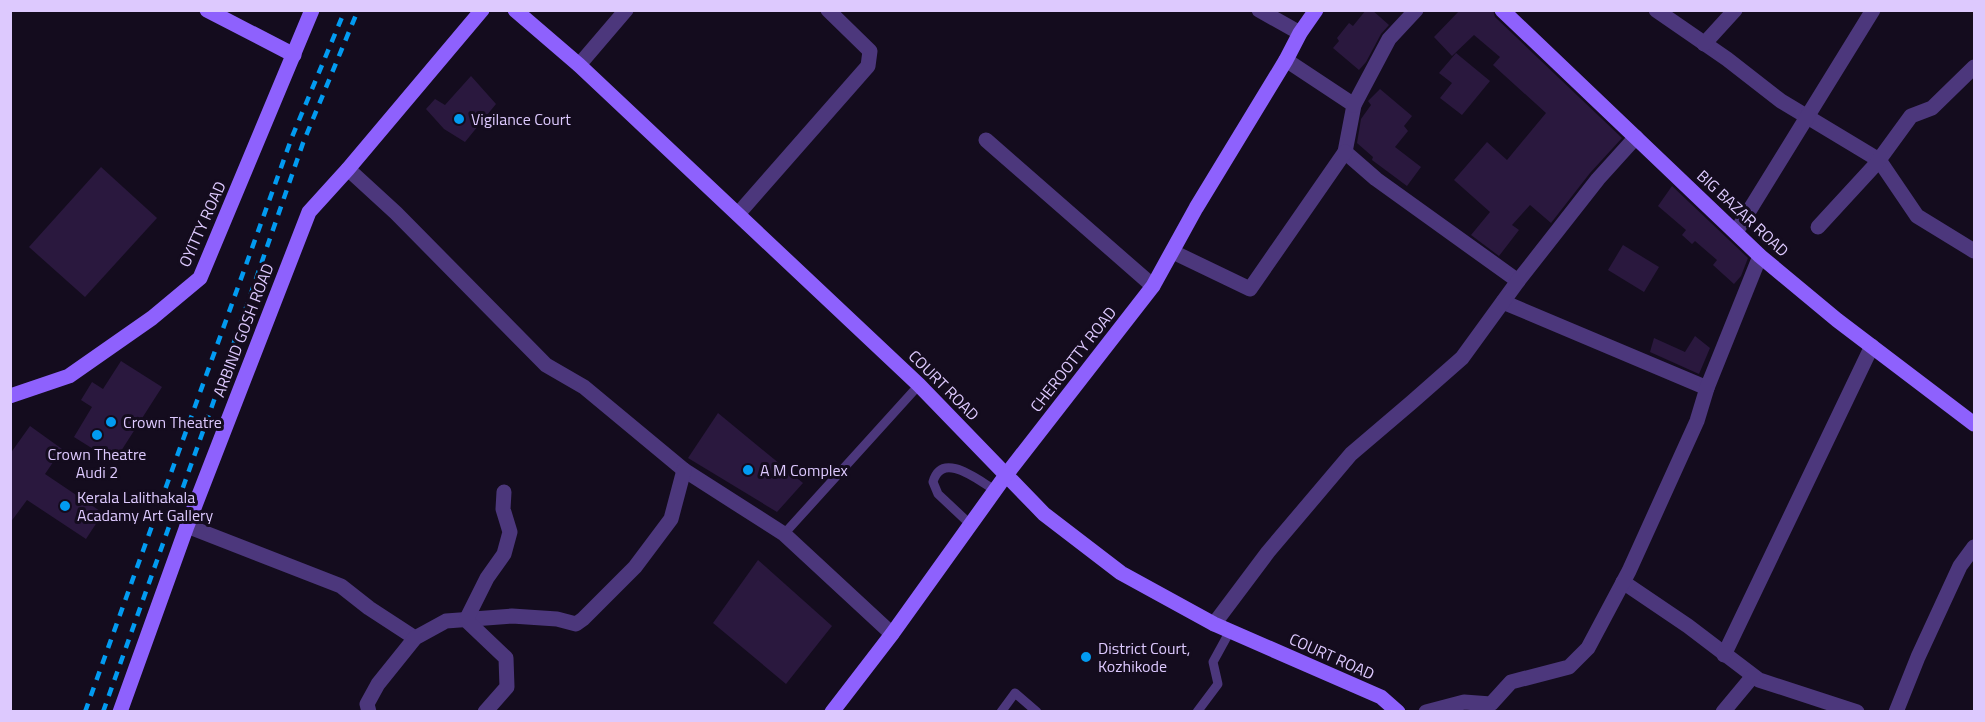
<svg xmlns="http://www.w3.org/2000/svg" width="1985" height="722" font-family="'Titillium Web',sans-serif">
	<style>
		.building { fill: #2a183e }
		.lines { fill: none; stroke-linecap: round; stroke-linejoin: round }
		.lane { stroke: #4c377c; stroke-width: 9 }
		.street { stroke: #4c377c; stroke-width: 15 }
		.secondary { stroke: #8e61fd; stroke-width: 15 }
		.rail { stroke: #029bf1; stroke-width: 4.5; stroke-dasharray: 9 8; stroke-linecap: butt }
		.poi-dot { fill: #029bf1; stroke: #140c1e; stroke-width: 2 }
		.labels { text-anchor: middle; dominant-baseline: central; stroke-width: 6; stroke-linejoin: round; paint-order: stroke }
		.poi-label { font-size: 16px; fill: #ddc9fe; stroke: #140c1e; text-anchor: start }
		.street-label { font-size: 16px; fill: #ddc9fe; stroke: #140c1e }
	</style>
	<rect width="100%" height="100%" fill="#140c1e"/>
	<!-- building -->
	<g class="building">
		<polygon points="1366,10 1372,10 1389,25 1381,34 1366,62 1359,70 1333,48 1339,41 1337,38 1349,23 1353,26"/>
		<polygon points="1460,10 1493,10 1495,17 1622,138 1590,173 1551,223 1530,205 1512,225 1519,230 1499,256 1471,235 1490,212 1454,180 1487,142 1507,160 1546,113 1493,65 1500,57 1474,35 1452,56 1434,37"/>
		<polygon points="1456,53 1490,81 1462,115 1440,98 1452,83 1439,73"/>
		<polygon points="471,76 496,104 465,142 444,129 426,109 435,99 445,105"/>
		<polygon points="1380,89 1412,116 1404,126 1408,131 1395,147 1421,167 1407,186 1372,160 1373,157 1357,143 1361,119 1371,105 1368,101"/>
		<polygon points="101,167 157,218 85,297 29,247"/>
		<polygon points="1672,186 1748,258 1741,276 1734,284 1713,265 1717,260 1695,241 1692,244 1682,235 1686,230 1658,206"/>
		<polygon points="1623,245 1659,267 1644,292 1608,270"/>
		<polygon points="1695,336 1710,348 1699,374 1650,352 1654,338 1685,352"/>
		<polygon points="121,361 162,387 114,462 74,437 92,407 81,400 92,382 103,389"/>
		<polygon points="718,413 803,483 777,512 688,458"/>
		<polygon points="30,426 62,449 45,474 103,513 86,539 27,500 10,523 10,454"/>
		<polygon points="758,560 832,626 786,684 713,623"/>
	</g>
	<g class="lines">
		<!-- lane -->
		<g class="lane">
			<path d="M 971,525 L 938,494 L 933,482 C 942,450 979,481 995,490"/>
			<polyline points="784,534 919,385"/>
			<polyline points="1001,712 1015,693 1037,712"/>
			<polyline points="1197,712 1218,684 1213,662 1230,631"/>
		</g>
		<!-- street -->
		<g class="street">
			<polyline points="1259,10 1300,33"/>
			<polyline points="1656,10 1727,59 1781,101 1879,160 1917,216 1974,251"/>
			<polyline points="1704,44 1735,10"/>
			<polyline points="1286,60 1354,105 1345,152 1376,179 1518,281"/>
			<polyline points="579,65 626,10"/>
			<polyline points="1354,105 1389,39 1416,10"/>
			<polyline points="986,140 1153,286"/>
			<polyline points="348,169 396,213 546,365 584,387 684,470 784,534 892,634"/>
			<polyline points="738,214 868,66 870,51 828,10"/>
			<polyline points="1818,227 1876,164 1911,116 1932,108 1974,67"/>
			<polyline points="1736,232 1873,10"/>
			<polyline points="1173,252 1250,289 1345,152"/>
			<polyline points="1503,302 1707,388"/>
			<polyline points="187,526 341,586 369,608 415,638"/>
			<polyline points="1623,582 1688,626 1759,680 1857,712"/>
			<polyline points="1214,624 1268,552 1351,454 1412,402 1462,358 1518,281 1598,179 1636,137"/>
			<polyline points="1724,655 1872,346"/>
			<polyline points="369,712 367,704 378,684 415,638 446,621 512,616 557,619 576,624 583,619 635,567 671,519 684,470"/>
			<polyline points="485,712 507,687 506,658 466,620 487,578 504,554 510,532 503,509 504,492"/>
			<polyline points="1426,712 1464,702 1491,704 1511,682 1569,667 1588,648 1629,571 1697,421 1707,388 1760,256"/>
			<polyline points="1723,712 1753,676"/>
			<polyline points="1896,712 1918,657 1960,566 1974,547"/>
		</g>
		<!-- secondary -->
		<g class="secondary">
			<polyline points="207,10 294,55"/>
			<polyline points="515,10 579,65 919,385 1044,514 1121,573 1214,624 1381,697 1398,712"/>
			<polyline points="1502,10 1760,256 1837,320 1974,424"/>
			<polyline points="10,396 69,376 152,318 200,278 312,10"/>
			<polyline points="120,712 187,526 309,212 348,169 482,10"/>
			<polyline points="832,712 892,634 1006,475 1153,286 1196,208 1286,60 1300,33 1316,10"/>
		</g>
		<!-- rail -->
		<g class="rail">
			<polyline points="85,712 292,137 345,10"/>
			<polyline points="103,712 212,406 303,143 358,10"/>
		</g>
	</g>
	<!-- markers -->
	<g class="poi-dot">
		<circle cx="459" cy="119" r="6"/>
		<circle cx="111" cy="422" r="6"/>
		<circle cx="97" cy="435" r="6"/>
		<circle cx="748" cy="470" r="6"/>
		<circle cx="65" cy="506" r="6"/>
		<circle cx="1086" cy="657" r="6"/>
	</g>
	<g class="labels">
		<!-- poi labels -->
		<g class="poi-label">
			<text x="471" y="119">Vigilance Court</text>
			<text x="123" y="422">Crown Theatre</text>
			<text x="97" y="454" text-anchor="middle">Crown Theatre<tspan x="97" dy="18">Audi 2</tspan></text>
			<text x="760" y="470">A M Complex</text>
			<text x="77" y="497">Kerala Lalithakala<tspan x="77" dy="18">Acadamy Art Gallery</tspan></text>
			<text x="1098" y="648">District Court,<tspan x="1098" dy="18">Kozhikode</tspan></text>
		</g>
		<!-- street labels -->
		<g class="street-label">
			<text transform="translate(1743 213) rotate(43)">BIG BAZAR ROAD</text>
			<text transform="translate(202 224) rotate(-66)">OYITTY ROAD</text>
			<text transform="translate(243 330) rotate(-69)">ARBIND GOSH ROAD</text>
			<text transform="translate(1073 359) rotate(-52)">CHEROOTTY ROAD</text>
			<text transform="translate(944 385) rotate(45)">COURT ROAD</text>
			<text transform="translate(1332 656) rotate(24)">COURT ROAD</text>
		</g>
	</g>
	<!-- border -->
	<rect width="1985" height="722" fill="none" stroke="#ddc9fe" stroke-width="24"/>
</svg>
